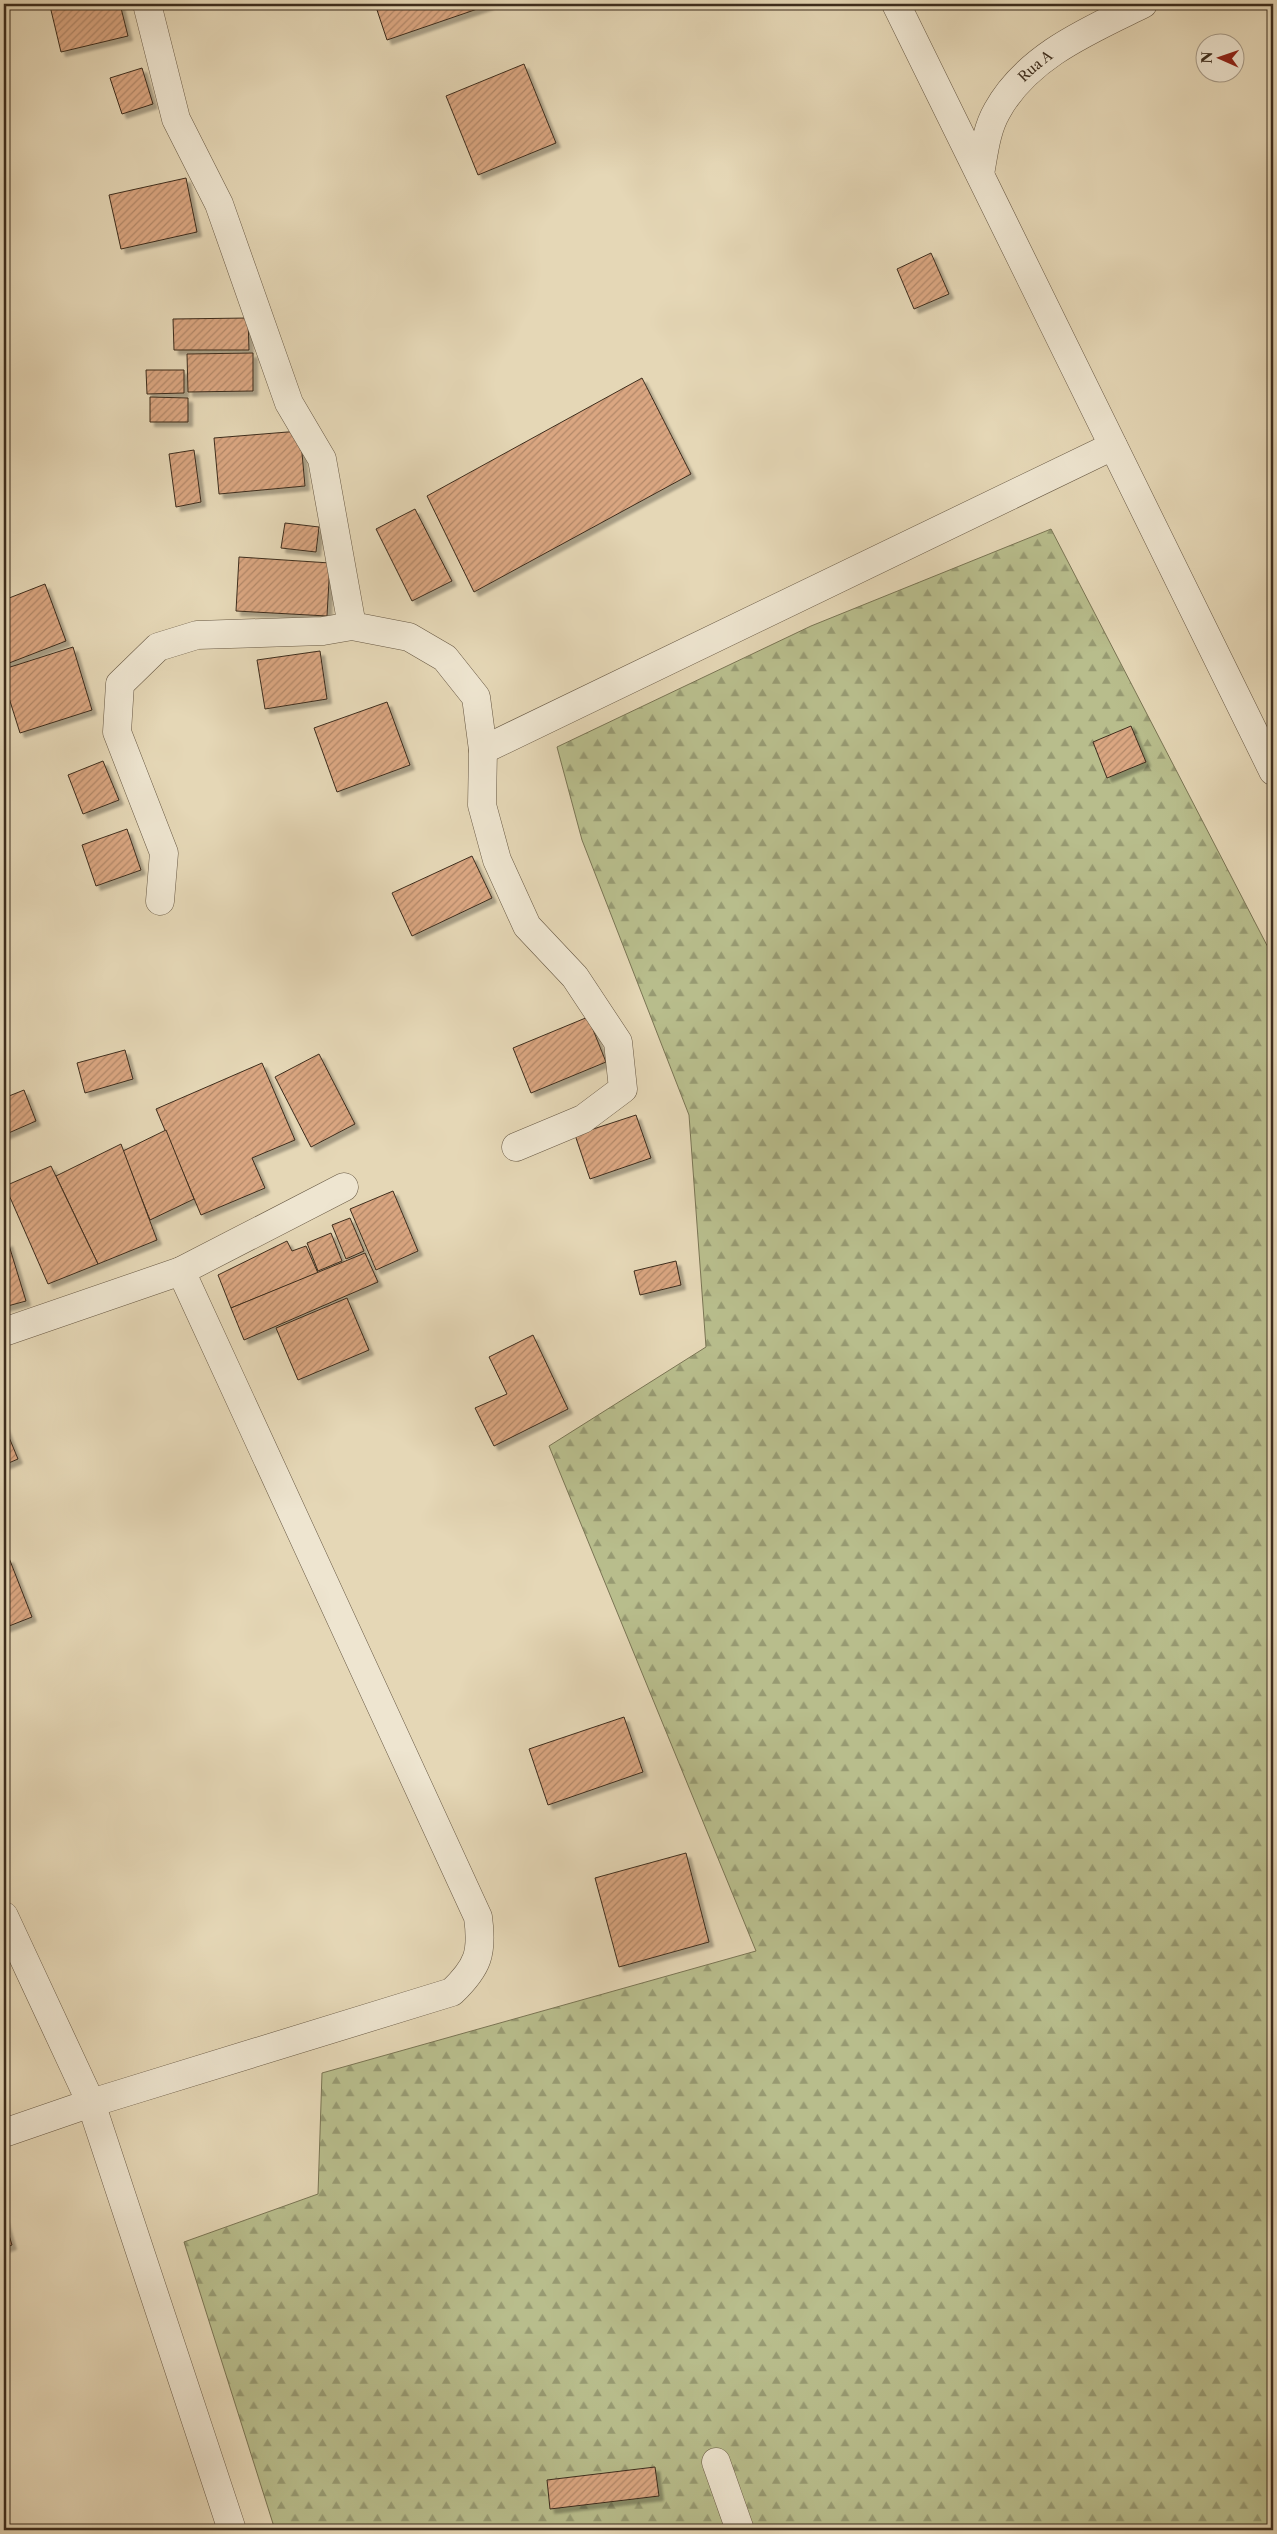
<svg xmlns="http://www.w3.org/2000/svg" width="1277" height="2534" font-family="'Libre Caslon Text',serif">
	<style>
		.forest { fill: url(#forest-firs); stroke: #7a7554 }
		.building { fill: url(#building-hatch); stroke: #3d2d1d; filter: url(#shadow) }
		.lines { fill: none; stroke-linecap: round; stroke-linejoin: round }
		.minor-casing { stroke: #675843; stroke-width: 29 }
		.minor { stroke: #eee5d0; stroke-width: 28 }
		.labels { text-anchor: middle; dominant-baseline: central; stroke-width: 4.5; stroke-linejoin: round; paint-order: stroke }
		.street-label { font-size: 14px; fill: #3d2d1d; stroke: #eee5d0 }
	</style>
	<defs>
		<pattern id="forest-firs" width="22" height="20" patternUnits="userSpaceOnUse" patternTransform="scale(1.25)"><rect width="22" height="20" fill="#b8bd8c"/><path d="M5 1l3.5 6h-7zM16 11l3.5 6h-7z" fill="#979a72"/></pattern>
		<pattern id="building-hatch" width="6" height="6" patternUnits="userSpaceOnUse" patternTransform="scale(1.25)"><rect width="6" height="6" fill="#daa681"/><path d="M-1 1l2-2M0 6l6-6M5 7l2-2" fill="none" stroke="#b28869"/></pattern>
		<filter id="shadow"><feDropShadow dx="4.5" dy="4.5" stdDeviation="1" flood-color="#0004"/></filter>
	</defs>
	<rect width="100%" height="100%" fill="#e5d7b6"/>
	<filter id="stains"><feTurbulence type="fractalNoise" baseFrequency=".004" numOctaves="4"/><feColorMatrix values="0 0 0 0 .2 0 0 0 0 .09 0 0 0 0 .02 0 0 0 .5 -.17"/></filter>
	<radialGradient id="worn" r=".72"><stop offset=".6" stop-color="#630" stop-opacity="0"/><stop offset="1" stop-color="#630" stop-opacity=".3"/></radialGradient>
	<!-- forest -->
	<polygon class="forest" points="1051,529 1273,957 1273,2530 275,2530 184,2242 318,2194 322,2073 756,1951 549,1446 706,1347 689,1115 582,840 557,747 811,626"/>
	<!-- building -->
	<g class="building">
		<polygon points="59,4 120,4 128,36 61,52 50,6"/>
		<polygon points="375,4 489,4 489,5 387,40"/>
		<polygon points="524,64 556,143 478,175 446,96"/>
		<polygon points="142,68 153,104 122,114 110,78"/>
		<polygon points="186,178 197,232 121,249 109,195"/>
		<polygon points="931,253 949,294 914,309 897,269"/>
		<polygon points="248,318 249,350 174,350 173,319"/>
		<polygon points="253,353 253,391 188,392 187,354"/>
		<polygon points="146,370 184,370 184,393 147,394"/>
		<polygon points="642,378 691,474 474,592 427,496"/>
		<polygon points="150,397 188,398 188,422 150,422"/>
		<polygon points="300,431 305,486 219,494 214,438"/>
		<polygon points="194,450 201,502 176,507 169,454"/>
		<polygon points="415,509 452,581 412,601 376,529"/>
		<polygon points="285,523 319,527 316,552 281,548"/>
		<polygon points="239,557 330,563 327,616 236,611"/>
		<polygon points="45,584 66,641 4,665 4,600"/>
		<polygon points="73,647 92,710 20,733 4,682 4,669"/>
		<polygon points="320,651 327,699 265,709 257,660"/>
		<polygon points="387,702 410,765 337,792 314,728"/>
		<polygon points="1131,726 1146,762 1107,778 1093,742"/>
		<polygon points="103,761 119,800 83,814 68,775"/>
		<polygon points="127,829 141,870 96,886 82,845"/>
		<polygon points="472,856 492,898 412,936 392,893"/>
		<polygon points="588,1017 606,1062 531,1093 513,1048"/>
		<polygon points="125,1050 133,1079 85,1093 77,1063"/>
		<polygon points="319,1054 355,1124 311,1147 275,1077"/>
		<polygon points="262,1063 295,1140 252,1158 265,1188 201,1215 156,1109"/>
		<polygon points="24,1090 36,1121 4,1135 4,1098"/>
		<polygon points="636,1115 651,1158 590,1179 575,1135"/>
		<polygon points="166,1130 194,1199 150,1220 123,1151"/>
		<polygon points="121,1144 157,1240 98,1264 56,1176"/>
		<polygon points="51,1166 98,1264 48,1284 5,1186"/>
		<polygon points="393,1191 418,1251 376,1270 350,1209"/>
		<polygon points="350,1218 364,1251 346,1259 332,1225"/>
		<polygon points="331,1233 342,1261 318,1271 307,1243"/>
		<polygon points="287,1241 292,1251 306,1246 318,1273 231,1308 218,1275"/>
		<polygon points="8,1242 26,1301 4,1307 4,1243"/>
		<polygon points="365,1253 378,1282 244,1340 231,1308"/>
		<polygon points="676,1261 681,1285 640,1295 634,1271"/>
		<polygon points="347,1298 369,1350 298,1380 276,1328"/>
		<polygon points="533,1335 568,1409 494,1446 475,1408 507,1394 489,1357"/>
		<polygon points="4,1425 18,1459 4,1465"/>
		<polygon points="9,1558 32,1617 4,1628 4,1560"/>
		<polygon points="624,1717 643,1772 548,1805 529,1749"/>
		<polygon points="686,1853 709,1942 619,1967 595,1878"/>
		<polygon points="4,2218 12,2245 4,2248"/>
		<polygon points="655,2467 659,2496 550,2509 547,2480"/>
	</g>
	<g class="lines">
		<!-- minor casing -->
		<g class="minor-casing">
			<g id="minor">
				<polyline points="147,4 176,119 219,204 289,403 322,459 352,626 409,637 445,658 476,697 483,750 482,805 497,860 527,926 575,977 618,1042 623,1089 583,1119 516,1147"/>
				<polyline points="896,4 1273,771"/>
				<path id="s1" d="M 980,174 C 984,153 986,130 997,111 C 1027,56 1090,30 1143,4"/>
				<polyline points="483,750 1113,446"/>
				<polyline points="160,901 164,853 117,732 120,684 158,647 197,635 323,631 352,626"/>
				<polyline points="4,1332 181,1271 344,1187"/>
				<polyline points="4,1916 91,2103 232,2530"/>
				<path d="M 4,2133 L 91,2103 L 452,1992 C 478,1967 483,1953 478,1917 L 181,1271"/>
				<polyline points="716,2462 740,2530"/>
			</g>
		</g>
		<!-- minor -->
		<use href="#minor" class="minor"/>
	</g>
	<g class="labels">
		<!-- street labels -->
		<g class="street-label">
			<text stroke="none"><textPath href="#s1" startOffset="125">Rua A</textPath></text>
		</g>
	</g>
	<!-- margin -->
	<rect width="1277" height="2534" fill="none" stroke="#e5d7b6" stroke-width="20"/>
	<rect x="5" y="5" width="1267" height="2524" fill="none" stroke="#3d2d1d" stroke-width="2.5"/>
	<rect x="10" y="10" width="1257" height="2514" fill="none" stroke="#3d2d1d"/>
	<!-- north arrow -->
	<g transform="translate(1220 58) rotate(272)"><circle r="24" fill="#eee5d0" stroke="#a79b88"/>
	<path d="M0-4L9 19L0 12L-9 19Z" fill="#8f2418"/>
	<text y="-8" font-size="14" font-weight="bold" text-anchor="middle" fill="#3d2d1d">N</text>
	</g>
	<rect width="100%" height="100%" filter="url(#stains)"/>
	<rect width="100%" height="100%" fill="url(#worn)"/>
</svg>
